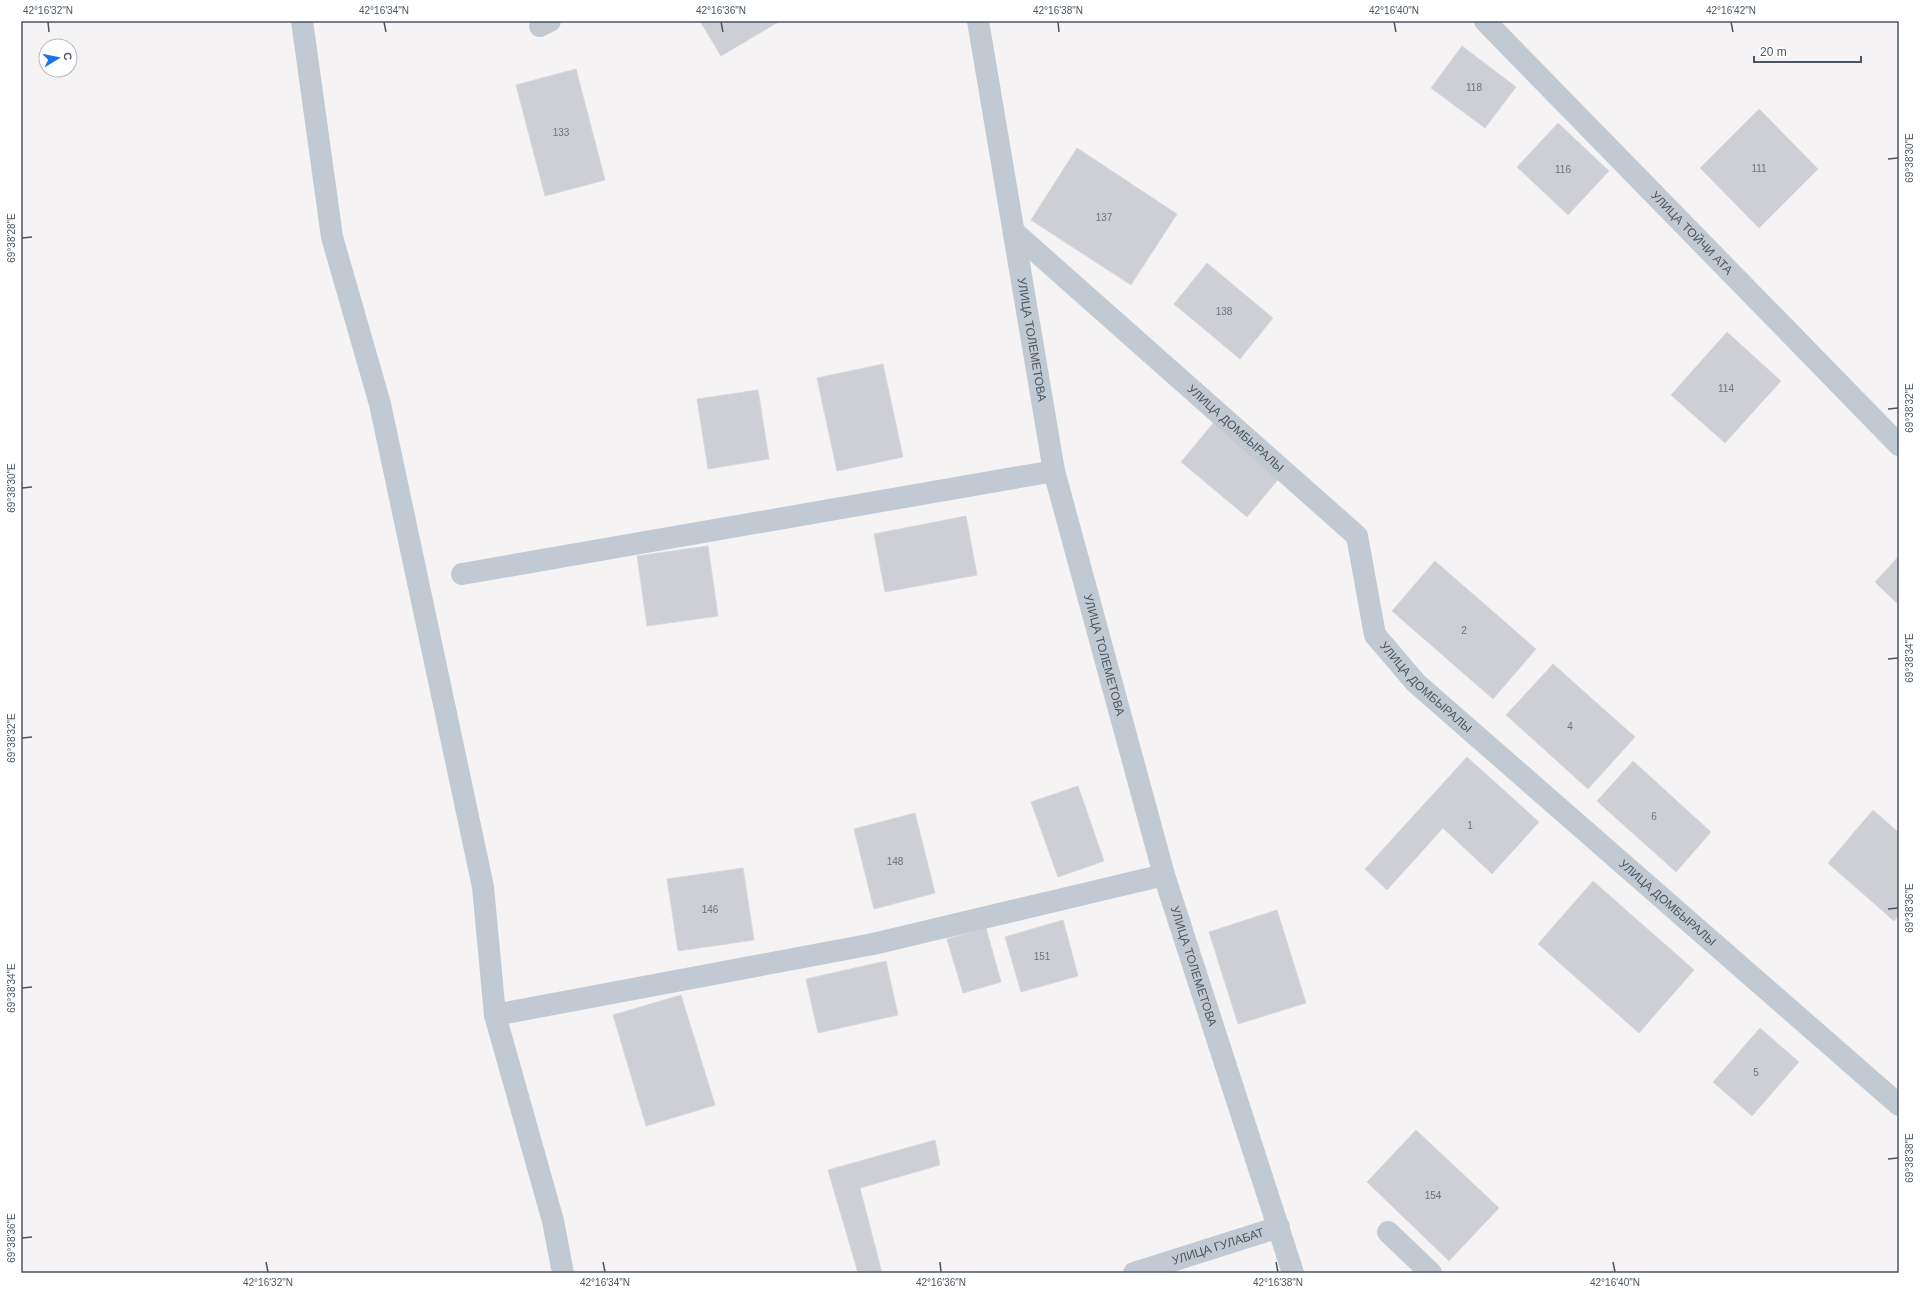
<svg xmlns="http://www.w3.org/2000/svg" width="1920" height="1294" font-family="Helvetica,sans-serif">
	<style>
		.building { fill: #cdcfd5; stroke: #d7d9de }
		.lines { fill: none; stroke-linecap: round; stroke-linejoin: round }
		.minor { stroke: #c1cad2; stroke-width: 22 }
		.ticks { fill: none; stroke: #4a5661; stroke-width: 1.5 }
		.labels { text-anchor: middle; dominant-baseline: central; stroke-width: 4; stroke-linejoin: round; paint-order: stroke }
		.number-label { font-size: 10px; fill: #6b747e }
		.street-label { font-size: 12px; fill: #4a5661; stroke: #fff }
		.neatline { fill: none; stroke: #4a5661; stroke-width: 1.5 }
		.ticks-label { font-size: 10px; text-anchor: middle; fill: #4a5661 }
	</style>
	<rect width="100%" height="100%" fill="#f5f3f3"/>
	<!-- building -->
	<g class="building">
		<polygon points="700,21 780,21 721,56"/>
		<polygon points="1462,46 1516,87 1485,128 1431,88"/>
		<polygon points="576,69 605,180 545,196 516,85"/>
		<polygon points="1759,109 1818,169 1759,228 1700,168"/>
		<polygon points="1558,123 1609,171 1568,215 1517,167"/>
		<polygon points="1077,148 1177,214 1131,285 1031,220"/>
		<polygon points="1207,263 1273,318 1240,359 1174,304"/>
		<polygon points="1727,332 1781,381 1725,443 1671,395"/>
		<polygon points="883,364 903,457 837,471 817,378"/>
		<polygon points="758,390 769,459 708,469 697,399"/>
		<polygon points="1215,421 1281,476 1247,517 1181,462"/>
		<polygon points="966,516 977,575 885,592 874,534"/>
		<polygon points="708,546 718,616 647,626 637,556"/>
		<polygon points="1899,556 1899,605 1875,582"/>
		<polygon points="1435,561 1536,649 1493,699 1392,611"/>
		<polygon points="1553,664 1635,737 1588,789 1506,715"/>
		<polygon points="1467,757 1539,822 1492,874 1443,828 1387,890 1365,869"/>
		<polygon points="1633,761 1711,832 1676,872 1597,801"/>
		<polygon points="1078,786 1104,861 1058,877 1031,802"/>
		<polygon points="1873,810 1899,833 1899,915 1894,921 1828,863"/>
		<polygon points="915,813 935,893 874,909 854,829"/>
		<polygon points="743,868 754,940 678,951 667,879"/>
		<polygon points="1593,881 1694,970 1639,1033 1538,944"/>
		<polygon points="1277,910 1306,1003 1238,1024 1209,932"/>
		<polygon points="1063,920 1078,976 1021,992 1005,937"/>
		<polygon points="986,928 1001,982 963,993 947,939"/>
		<polygon points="886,961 898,1015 818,1033 806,979"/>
		<polygon points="681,995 715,1105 646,1126 613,1015"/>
		<polygon points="1760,1028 1799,1062 1752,1116 1713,1082"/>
		<polygon points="1416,1130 1499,1208 1449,1261 1367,1182"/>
		<polygon points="935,1140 940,1165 860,1188 882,1273 858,1273 828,1170"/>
	</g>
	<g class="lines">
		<!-- minor -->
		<g class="minor">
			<polyline points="302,21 332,237 380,404 483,887 495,1015 553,1221 563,1273"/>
			<path id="s1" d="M 978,21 L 1054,471 L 1164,875 L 1293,1273"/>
			<path id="s2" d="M 1485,21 L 1899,445"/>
			<polyline points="540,26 550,21"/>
			<path id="s3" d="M 1014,232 L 1357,536 L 1375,635 L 1416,683 L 1899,1105"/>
			<polyline points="462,574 1054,471"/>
			<polyline points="495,1015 873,944 1164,875"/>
			<polyline points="1388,1232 1431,1273"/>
			<path id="s4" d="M 1134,1273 L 1279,1227"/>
		</g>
	</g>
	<!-- ticks -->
	<path class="ticks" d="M 48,22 L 49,32M 384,22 L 386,32M 721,22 L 723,32M 1058,22 L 1059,32M 1394,22 L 1396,32M 1731,22 L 1733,32M 1888,159 L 1898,158M 22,238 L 32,237M 1888,409 L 1898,408M 22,488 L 32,487M 1888,659 L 1898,658M 22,738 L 32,737M 1888,909 L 1898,908M 22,988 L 32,987M 1888,1159 L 1898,1158M 22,1238 L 32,1237M 266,1262 L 268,1272M 603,1262 L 605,1272M 940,1262 L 941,1272M 1276,1262 L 1278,1272M 1613,1262 L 1615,1272"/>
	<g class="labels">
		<!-- number labels -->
		<g class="number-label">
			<text x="1474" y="87">118</text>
			<text x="561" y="132">133</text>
			<text x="1759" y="168">111</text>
			<text x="1563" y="169">116</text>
			<text x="1104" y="217">137</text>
			<text x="1224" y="311">138</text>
			<text x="1726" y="388">114</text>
			<text x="1464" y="630">2</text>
			<text x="1570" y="726">4</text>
			<text x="1654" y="816">6</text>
			<text x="1470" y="825">1</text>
			<text x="895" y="861">148</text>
			<text x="710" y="909">146</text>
			<text x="1042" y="956">151</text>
			<text x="1756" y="1072">5</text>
			<text x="1433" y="1195">154</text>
		</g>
		<!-- street labels -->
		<g class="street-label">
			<text stroke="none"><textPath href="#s2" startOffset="296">УЛИЦА ТОЙЧИ АТА</textPath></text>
			<text stroke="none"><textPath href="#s1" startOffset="323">УЛИЦА ТОЛЕМЕТОВА</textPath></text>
			<text stroke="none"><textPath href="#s3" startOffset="296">УЛИЦА ДОМБЫРАЛЫ</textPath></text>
			<text stroke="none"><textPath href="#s1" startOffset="647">УЛИЦА ТОЛЕМЕТОВА</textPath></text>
			<text stroke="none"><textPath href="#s3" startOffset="632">УЛИЦА ДОМБЫРАЛЫ</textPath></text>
			<text stroke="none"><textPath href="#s3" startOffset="956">УЛИЦА ДОМБЫРАЛЫ</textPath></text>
			<text stroke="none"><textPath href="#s1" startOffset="971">УЛИЦА ТОЛЕМЕТОВА</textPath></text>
			<text stroke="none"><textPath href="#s4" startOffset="88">УЛИЦА ГУЛАБАТ</textPath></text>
		</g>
	</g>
	<!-- border -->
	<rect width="1920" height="1294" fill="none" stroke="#ffffff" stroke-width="44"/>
	<!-- north arrow -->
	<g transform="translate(58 58) rotate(80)"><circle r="19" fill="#ffffff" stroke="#b7bbc0"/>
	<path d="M0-3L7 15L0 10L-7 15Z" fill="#1a73e8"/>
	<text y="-6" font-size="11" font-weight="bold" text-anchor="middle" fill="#4a5661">С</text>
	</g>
	<!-- scale -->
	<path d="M1754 56v6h107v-6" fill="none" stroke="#4a5661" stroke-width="2"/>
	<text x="1760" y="56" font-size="12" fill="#4a5661" stroke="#ffffff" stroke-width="3" paint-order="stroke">20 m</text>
	<rect x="22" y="22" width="1876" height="1250" class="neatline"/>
	<g class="ticks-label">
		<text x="48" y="14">42°16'32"N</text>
		<text x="384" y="14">42°16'34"N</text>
		<text x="721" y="14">42°16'36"N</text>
		<text x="1058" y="14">42°16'38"N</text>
		<text x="1394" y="14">42°16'40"N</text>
		<text x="1731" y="14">42°16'42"N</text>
		<text transform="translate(1909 158) rotate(-90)" y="4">69°38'30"E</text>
		<text transform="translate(11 238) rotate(-90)" y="4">69°38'28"E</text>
		<text transform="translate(1909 408) rotate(-90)" y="4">69°38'32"E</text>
		<text transform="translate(11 488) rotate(-90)" y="4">69°38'30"E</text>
		<text transform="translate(1909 658) rotate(-90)" y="4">69°38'34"E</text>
		<text transform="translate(11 738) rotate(-90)" y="4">69°38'32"E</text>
		<text transform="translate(1909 908) rotate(-90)" y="4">69°38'36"E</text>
		<text transform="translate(11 988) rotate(-90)" y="4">69°38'34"E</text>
		<text transform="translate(1909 1158) rotate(-90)" y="4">69°38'38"E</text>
		<text transform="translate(11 1238) rotate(-90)" y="4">69°38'36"E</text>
		<text x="268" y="1286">42°16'32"N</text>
		<text x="605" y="1286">42°16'34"N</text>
		<text x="941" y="1286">42°16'36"N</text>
		<text x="1278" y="1286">42°16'38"N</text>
		<text x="1615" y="1286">42°16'40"N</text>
	</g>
</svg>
